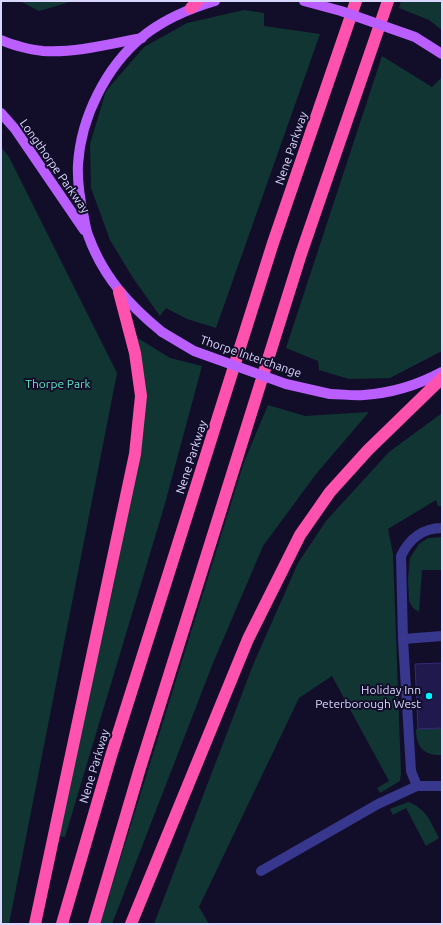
<svg xmlns="http://www.w3.org/2000/svg" width="443" height="925" font-family="Ubuntu,sans-serif">
	<style>
		.green { fill: #113532 }
		.building { fill: #20194d; stroke: #35297b }
		.lines { fill: none; stroke-linecap: round; stroke-linejoin: round }
		.minor { stroke: #36378d; stroke-width: 10 }
		.major { stroke: #ba5eff; stroke-width: 10 }
		.highway { stroke: #ff52af; stroke-width: 12 }
		.major-bridge { stroke: #ba5eff; stroke-width: 10 }
		.poi-dot { fill: #03f4ff; stroke: #120e2a; stroke-width: 1.5 }
		.labels { text-anchor: middle; dominant-baseline: central; stroke-width: 4; stroke-linejoin: round; paint-order: stroke }
		.street-label { font-size: 12px; fill: #dad7ff; stroke: #120e2a }
		.park-label { font-size: 12px; fill: #59eabe; stroke: #120e2a }
		.poi-label { font-size: 12px; fill: #dad7ff; stroke: #120e2a; text-anchor: end }
	</style>
	<rect width="100%" height="100%" fill="#120e2a"/>
	<!-- green -->
	<g class="green">
		<polygon points="20,1 73,1 39,11"/>
		<polygon points="401,1 442,1 442,30 429,20 399,8"/>
		<polygon points="244,10 264,13 264,26 320,34 216,328 187,319 166,308 160,316 133,278 110,240 91,188 90,144 106,91 144,47 187,23"/>
		<polygon points="382,56 432,87 441,78 442,80 442,351 390,378 349,379 319,370 318,361 286,348"/>
		<polygon points="1,147 9,157 117,373 9,924 1,924"/>
		<polygon points="136,337 170,358 202,366 164,507 65,837 58,836 116,574 137,463 145,382"/>
		<polygon points="268,405 305,416 369,412 316,474 263,546 213,663 112,924 100,924 244,462"/>
		<polygon points="442,413 442,506 438,506 436,500 388,529 393,554 401,773 400,781 380,793 377,788 389,781 332,676 299,698 199,907 209,924 154,924 253,665 298,563 326,521 389,452"/>
		<polygon points="442,537 442,570 422,570 419,612 413,608 409,601 408,579 410,558 419,544 428,538"/>
		<path d="M 442,728 L 442,755 C 424,756 416,747 416,729 Z"/>
		<path d="M 408,802 C 427,809 430,821 439,838 L 426,846 L 406,808 L 393,815 L 390,809 Z"/>
	</g>
	<!-- building -->
	<polygon class="building" points="442,663 442,728 418,729 415,664"/>
	<g class="lines">
		<!-- minor -->
		<g class="minor">
			<polyline points="403,639 442,636"/>
			<path d="M 417,786 L 411,771 L 403,639 L 401,556 C 409,539 423,528 442,528"/>
			<polyline points="261,871 378,804 417,786 442,786"/>
		</g>
		<!-- major -->
		<g class="major">
			<path d="M 1,40 C 12,45 31,50 43,51 C 76,53 110,44 142,38"/>
			<polyline points="1,113 15,129 84,230"/>
			<path d="M 162,332 C 129,305 103,277 88,235 C 86,230 85,223 84,218 C 80,200 77,182 78,164 C 81,117 106,67 142,37 C 164,19 188,9 215,1"/>
			<path d="M 330,394 C 341,394 353,396 364,395 C 392,393 418,385 442,372"/>
		</g>
		<!-- highway -->
		<g class="highway">
			<polyline points="191,8 198,1"/>
			<polyline points="35,924 135,454 141,396 135,353 119,292"/>
			<polyline points="62,924 111,756 273,243 356,1"/>
			<polyline points="94,924 140,768 301,254 388,1"/>
			<polyline points="131,924 248,639 300,535 330,492 368,450 442,378"/>
		</g>
		<!-- major-bridge -->
		<g class="major-bridge">
			<polyline points="304,1 341,11 415,37 442,54"/>
			<polyline points="162,332 194,351 286,384 330,394"/>
		</g>
	</g>
	<!-- markers -->
	<circle class="poi-dot" cx="429" cy="696" r="4"/>
	<g class="labels">
		<!-- street labels -->
		<g class="street-label">
			<text transform="translate(291 148) rotate(-71)">Nene Parkway</text>
			<text transform="translate(55 166) rotate(55)">Longthorpe Parkway</text>
			<text transform="translate(251 356) rotate(19)">Thorpe Interchange</text>
			<text transform="translate(191 457) rotate(-72)">Nene Parkway</text>
			<text transform="translate(94 766) rotate(-73)">Nene Parkway</text>
		</g>
		<!-- park labels -->
		<g class="park-label">
			<text x="58" y="383">Thorpe Park</text>
		</g>
		<!-- poi labels -->
		<g class="poi-label">
			<text x="421" y="689">Holiday Inn<tspan x="421" dy="14">Peterborough West</tspan></text>
		</g>
	</g>
	<!-- border -->
	<rect width="443" height="925" fill="none" stroke="#dad7ff" stroke-width="4"/>
</svg>
